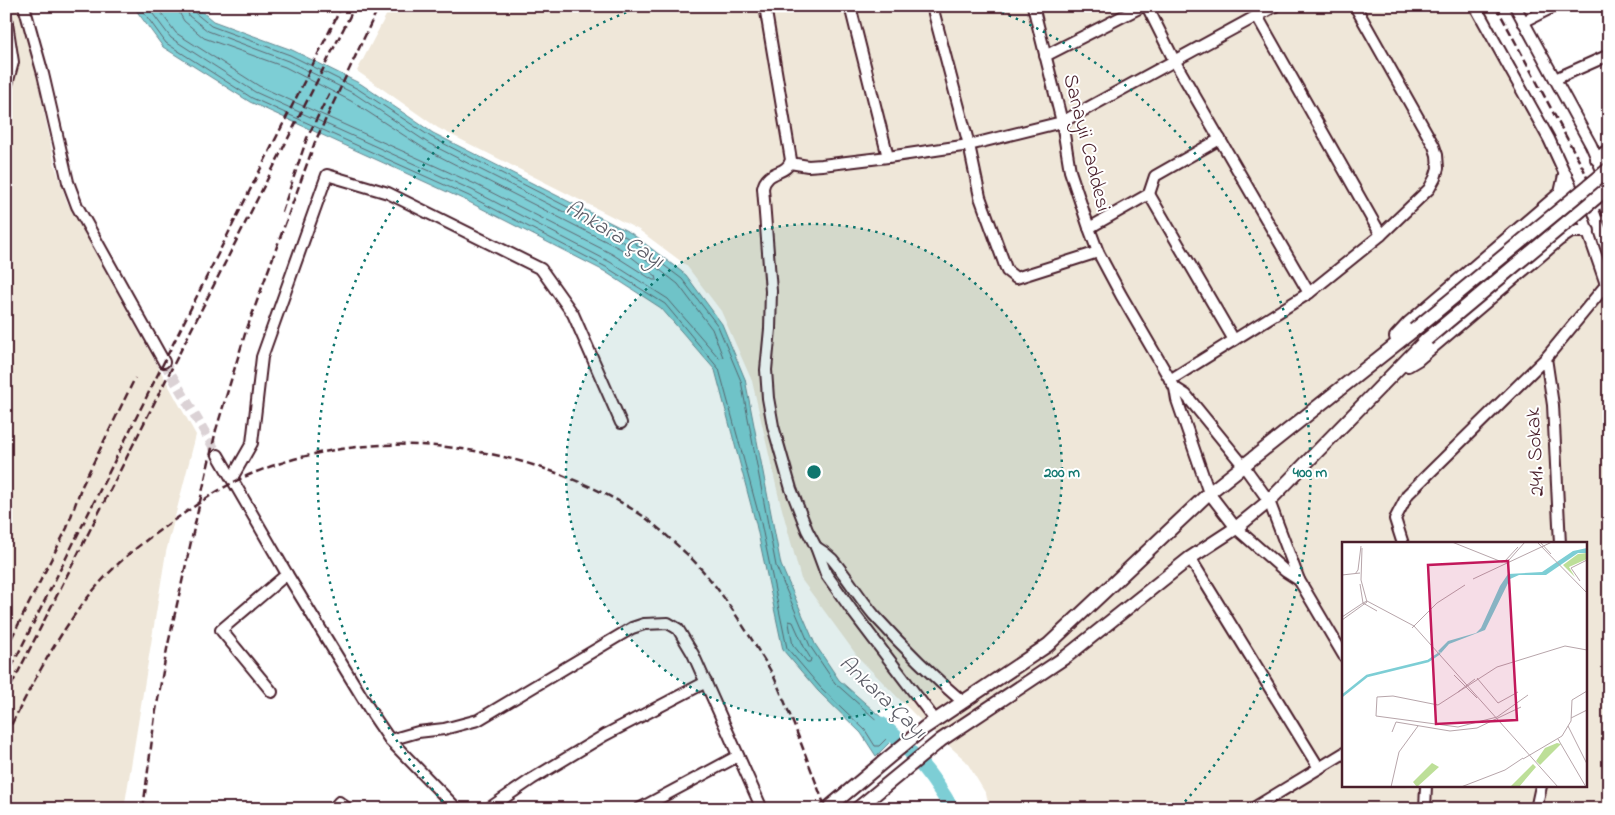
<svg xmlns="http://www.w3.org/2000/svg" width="1615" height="815" font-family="'Indie Flower',sans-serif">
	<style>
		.built { fill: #efe7d9; fill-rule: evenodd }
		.water { fill: #7dced5; stroke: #698891 }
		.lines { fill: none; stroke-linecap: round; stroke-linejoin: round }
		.shore { stroke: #5e656f; stroke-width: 1 }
		.river { stroke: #7dced5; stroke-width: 15 }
		.minor-tunnel { stroke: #dbd2d5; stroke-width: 10; stroke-dasharray: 10 5; stroke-linecap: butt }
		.minor-casing { stroke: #4a1f2b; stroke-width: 14 }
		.major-casing { stroke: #4a1f2b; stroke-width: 16 }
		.minor { stroke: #fff; stroke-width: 10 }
		.major { stroke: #fff; stroke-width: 12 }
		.rail { stroke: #4a1f2b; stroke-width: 2.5; stroke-dasharray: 8 4; stroke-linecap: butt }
		.major-bridge-casing { stroke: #4a1f2b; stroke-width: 16; stroke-linecap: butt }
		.major-bridge { stroke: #fff; stroke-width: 12 }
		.ring { fill: none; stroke: #0f766e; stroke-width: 2.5; stroke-dasharray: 2.5 5 }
		.labels { text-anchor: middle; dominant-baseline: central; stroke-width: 4; stroke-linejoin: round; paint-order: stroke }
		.street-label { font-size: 21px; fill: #4a1f2b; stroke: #fff }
		.water-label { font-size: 22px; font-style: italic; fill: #5c5c66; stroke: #fff }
		.inset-river { fill: none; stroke: #7dced5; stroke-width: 2.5 }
		.inset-road { fill: none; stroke: #b7a5aa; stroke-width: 1 }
		.view { fill: #c2185b; fill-opacity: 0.15; stroke: #c2185b; stroke-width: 2.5 }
		.inset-edge { fill: none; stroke: #4a1f2b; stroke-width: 2.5 }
		.centre { fill: #0f766e; stroke: #fff; stroke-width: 2.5 }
		.ring-label { font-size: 15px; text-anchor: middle; font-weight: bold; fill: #0f766e; stroke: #fff; stroke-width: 4; stroke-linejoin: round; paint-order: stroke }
	</style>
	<rect width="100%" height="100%" fill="#fff"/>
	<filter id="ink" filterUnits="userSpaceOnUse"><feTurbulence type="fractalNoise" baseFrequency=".02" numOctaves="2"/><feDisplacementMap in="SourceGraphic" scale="10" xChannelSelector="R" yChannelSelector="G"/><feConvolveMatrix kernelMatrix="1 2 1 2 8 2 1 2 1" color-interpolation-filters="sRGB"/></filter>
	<g filter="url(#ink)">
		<!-- built -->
		<g class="built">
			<polygon points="6,6 18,6 35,68 55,165 67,202 196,435 166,552 124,809 6,809"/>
			<path d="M 391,6 L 1484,6 L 1566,163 L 1588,210 L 1609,270 L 1609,809 L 990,809 L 986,794 L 966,761 L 916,716 L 858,657 L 801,579 L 779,498 L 752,381 L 721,311 L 686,265 L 639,230 L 438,128 L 357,71 ZM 1344,544 L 1586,544 L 1586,786 L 1344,786 Z"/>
		</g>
		<!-- water -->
		<polygon class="water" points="133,6 195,6 213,21 292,50 361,84 433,133 631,233 686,275 722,324 745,379 781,565 815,644 839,680 899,733 876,756 861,733 818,691 783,650 756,524 715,370 661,308 604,271 467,201 250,102 163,47"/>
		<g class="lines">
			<!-- shore -->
			<g class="shore">
				<polyline points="139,6 166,43 252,98 469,196 606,267 665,304 719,369 761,523 787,648 821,688 865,730 875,746 879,746 890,735 890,732 835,683 810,646 776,566 741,381 718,326 682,279 628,238 431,137 358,89 290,55 211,26 194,12 192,6"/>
				<polyline points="147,6 171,38 255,92 472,190 610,262 668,299 719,358 723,357 712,329 678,284 625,243 428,143 355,94 288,61 208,31 189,16 186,6"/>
				<polyline points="156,6 176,33 259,86 475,184 612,254 653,280 657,280 656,276 621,249 425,149 351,101 285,67 204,38 184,21 180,14 179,6"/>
				<polygon points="789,621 793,622 805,649 811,659 810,662 807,662 793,645"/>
			</g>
			<!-- river -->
			<path class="river" d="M 881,724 C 910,748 933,776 952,809"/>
			<!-- minor-tunnel -->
			<polyline class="minor-tunnel" points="164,362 218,455"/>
			<!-- minor casing -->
			<g class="minor-casing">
				<g id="minor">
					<polyline points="24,6 43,74 68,182 77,206 164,362"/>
					<path d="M 765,6 L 791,160 C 786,176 767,169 763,188 L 771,291 L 770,329 L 766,370 L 768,398 L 773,426 L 791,489 L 807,530 L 816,547 L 826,574 L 853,612 L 935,720"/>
					<polyline points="850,6 888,157"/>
					<polyline points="932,6 969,145 980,197 1007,271 1016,278 1098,252"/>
					<polyline points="1033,6 1062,122 1070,171 1089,228 1098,252 1121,295 1175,388 1177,400 1209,493 1236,528 1285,571 1299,580"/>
					<polyline points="1147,6 1175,62 1309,293"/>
					<polyline points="1475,6 1549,139 1577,200 1609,293"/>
					<polyline points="1515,6 1591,145 1609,186"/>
					<polyline points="1257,16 1381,235"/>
					<polyline points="6,17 13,62 6,88"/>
					<polyline points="1523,22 1555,6"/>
					<polyline points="1045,56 1143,6"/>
					<polyline points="1555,79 1609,55"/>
					<polyline points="790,163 808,166 822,165 888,157 969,145 1062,122 1275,6"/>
					<polyline points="1149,194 1155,176 1220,139"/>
					<polyline points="1089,228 1149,194 1234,340"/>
					<polyline points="1546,358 1553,405 1560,544"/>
					<polyline points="1170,380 1309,293 1381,235 1429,189 1435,178 1438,168 1437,155 1434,146 1355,6"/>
					<polyline points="1175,388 1186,395 1243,465 1269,501 1299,580 1344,656"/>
					<polyline points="218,455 287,574 373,715 390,740 457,809"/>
					<polyline points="232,478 252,443 262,357 327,175 388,193 541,269 573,314 621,423"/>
					<polyline points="1403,544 1395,519 1408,494 1546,358 1606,285"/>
					<path d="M 816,547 L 825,553 L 832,559 C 847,577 859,597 874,615 C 902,646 931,675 963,702"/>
					<polyline points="1190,558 1319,768"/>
					<polyline points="272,692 221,630 287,574"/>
					<polyline points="390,740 418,732 444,729 478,720 632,628 644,624 668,623 678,629 693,654 762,809"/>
					<polyline points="333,809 339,802 348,809"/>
					<polyline points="488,809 532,779 605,735 706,682"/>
					<polyline points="639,809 738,756"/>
					<polyline points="1252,809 1344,753"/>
					<polyline points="1425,809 1426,786"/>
					<polyline points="1536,809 1541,786"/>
				</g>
			</g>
			<!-- major casing -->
			<g class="major-casing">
				<g id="major">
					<polyline points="1597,159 1609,150"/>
					<polyline points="1396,337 1409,323 1561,193 1565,175"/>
					<polyline points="1408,365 1418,359 1559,239 1571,231 1588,231"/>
					<polyline points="827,809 924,728 1048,645 1209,493 1414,330"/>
					<polyline points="857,809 941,740 1067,656 1190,558 1236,528 1269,501 1427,339"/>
				</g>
			</g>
			<!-- minor -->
			<use href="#minor" class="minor"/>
			<!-- major -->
			<use href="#major" class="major"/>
			<!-- rail -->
			<g class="rail">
				<polyline points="1496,6 1584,170 1609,234"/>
				<polyline points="282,212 307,138 330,92"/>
				<polyline points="6,649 67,528 81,488 135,378"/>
				<polyline points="6,678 342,6"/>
				<polyline points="6,696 355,6"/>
				<path d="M 6,735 C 37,675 68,612 117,565 C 139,544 164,527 189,510 C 206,498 223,487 242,478 C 344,432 460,436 562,475 C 590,486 618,499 643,516 C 658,527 676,544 690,557 C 715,582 735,613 754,643 C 760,654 768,665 774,677 C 793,720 809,765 826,809"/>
				<polyline points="143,809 155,716 167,649 216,430 245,334 315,142 379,6"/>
			</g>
			<!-- major-bridge casing -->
			<g class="major-bridge-casing">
				<g id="major-bridge">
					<polyline points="1414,330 1609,169"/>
					<polyline points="1427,339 1609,187"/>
				</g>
			</g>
			<!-- major-bridge -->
			<use href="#major-bridge" class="major-bridge"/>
		</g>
	</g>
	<!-- distance rings -->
	<circle cx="814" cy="472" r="248" fill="#0f766e" fill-opacity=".12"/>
	<g class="ring">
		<circle cx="814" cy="472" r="248"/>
		<path d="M448 807A496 496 0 0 1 640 7M988 7A496 496 0 0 1 1180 807"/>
	</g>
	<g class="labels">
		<!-- street labels -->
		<g class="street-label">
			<text transform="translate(1086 143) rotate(76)">Sanayii Caddesi</text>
			<text transform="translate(1536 452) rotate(-93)">241. Sokak</text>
		</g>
		<!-- water labels -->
		<g class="water-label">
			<text transform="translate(614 235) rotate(31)">Ankara Çayı</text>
			<text transform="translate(882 698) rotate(43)">Ankara Çayı</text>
		</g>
	</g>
	<!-- overview -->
	<g transform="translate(1342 542)">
		<rect width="245" height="245" fill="#fff"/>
		<path d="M 245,11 L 245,17 L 227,25 L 233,35 L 221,23 L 236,12 ZM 215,201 L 219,202 L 198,223 L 194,219 L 203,206 ZM 90,221 L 97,225 L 75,245 L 71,240 ZM 191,222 L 194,225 L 177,245 L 168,245 Z" fill="#bddf98"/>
		<path d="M 245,6 L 245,11 L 236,11 L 204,33 L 177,33 L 168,37 L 143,88 L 107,102 L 99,111 L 96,109 L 106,99 L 134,91 L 139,86 L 158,44 L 166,32 L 200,30 L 231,9 Z" fill="#7dced5"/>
		<path class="inset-river" d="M 0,154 L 25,134 L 86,119 L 98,111"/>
		<path class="inset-road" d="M 110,0 L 160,20 L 167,18 L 183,0M 195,0 L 245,51M 198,0 L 209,12M 163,19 L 176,5M 13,32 L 16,28 L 19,4M 0,33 L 18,31M 131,37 L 210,0M 238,39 L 229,26 L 245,18M 21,61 L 25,59 L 72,84 L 216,245M 21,61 L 35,69M 0,75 L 21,61 L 18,42M 0,78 L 25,60 L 19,38 L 20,6M 70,86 L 95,61 L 123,43M 112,133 L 135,156M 135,136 L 156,161 L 176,150M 116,150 L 133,137M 186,153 L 155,175 L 116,185 L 34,174 L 35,155 L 51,154 L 96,163 L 155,125 L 223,104 L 245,108M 229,176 L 245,168M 226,184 L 245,222M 50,190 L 54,180 L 108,189 L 135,186 L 179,165M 216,197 L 244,245M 181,217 L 220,194 L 229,179 L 230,158 L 245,149M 49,245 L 57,210 L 76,184M 119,245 L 163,228 L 181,216"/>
		<path class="view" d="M 166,19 L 175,178 L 94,182 L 86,23 Z"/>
		<rect width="245" height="245" class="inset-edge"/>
	</g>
	<circle cx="814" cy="472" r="8" class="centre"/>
	<g class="ring-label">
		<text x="1062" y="477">200 m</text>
		<text x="1310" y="477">400 m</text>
	</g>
	<!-- margin -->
	<rect width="1615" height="815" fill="none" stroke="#fff" stroke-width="25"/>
	<rect x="12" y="12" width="1590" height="790" fill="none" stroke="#4a1f2b" stroke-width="2" filter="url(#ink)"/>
</svg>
